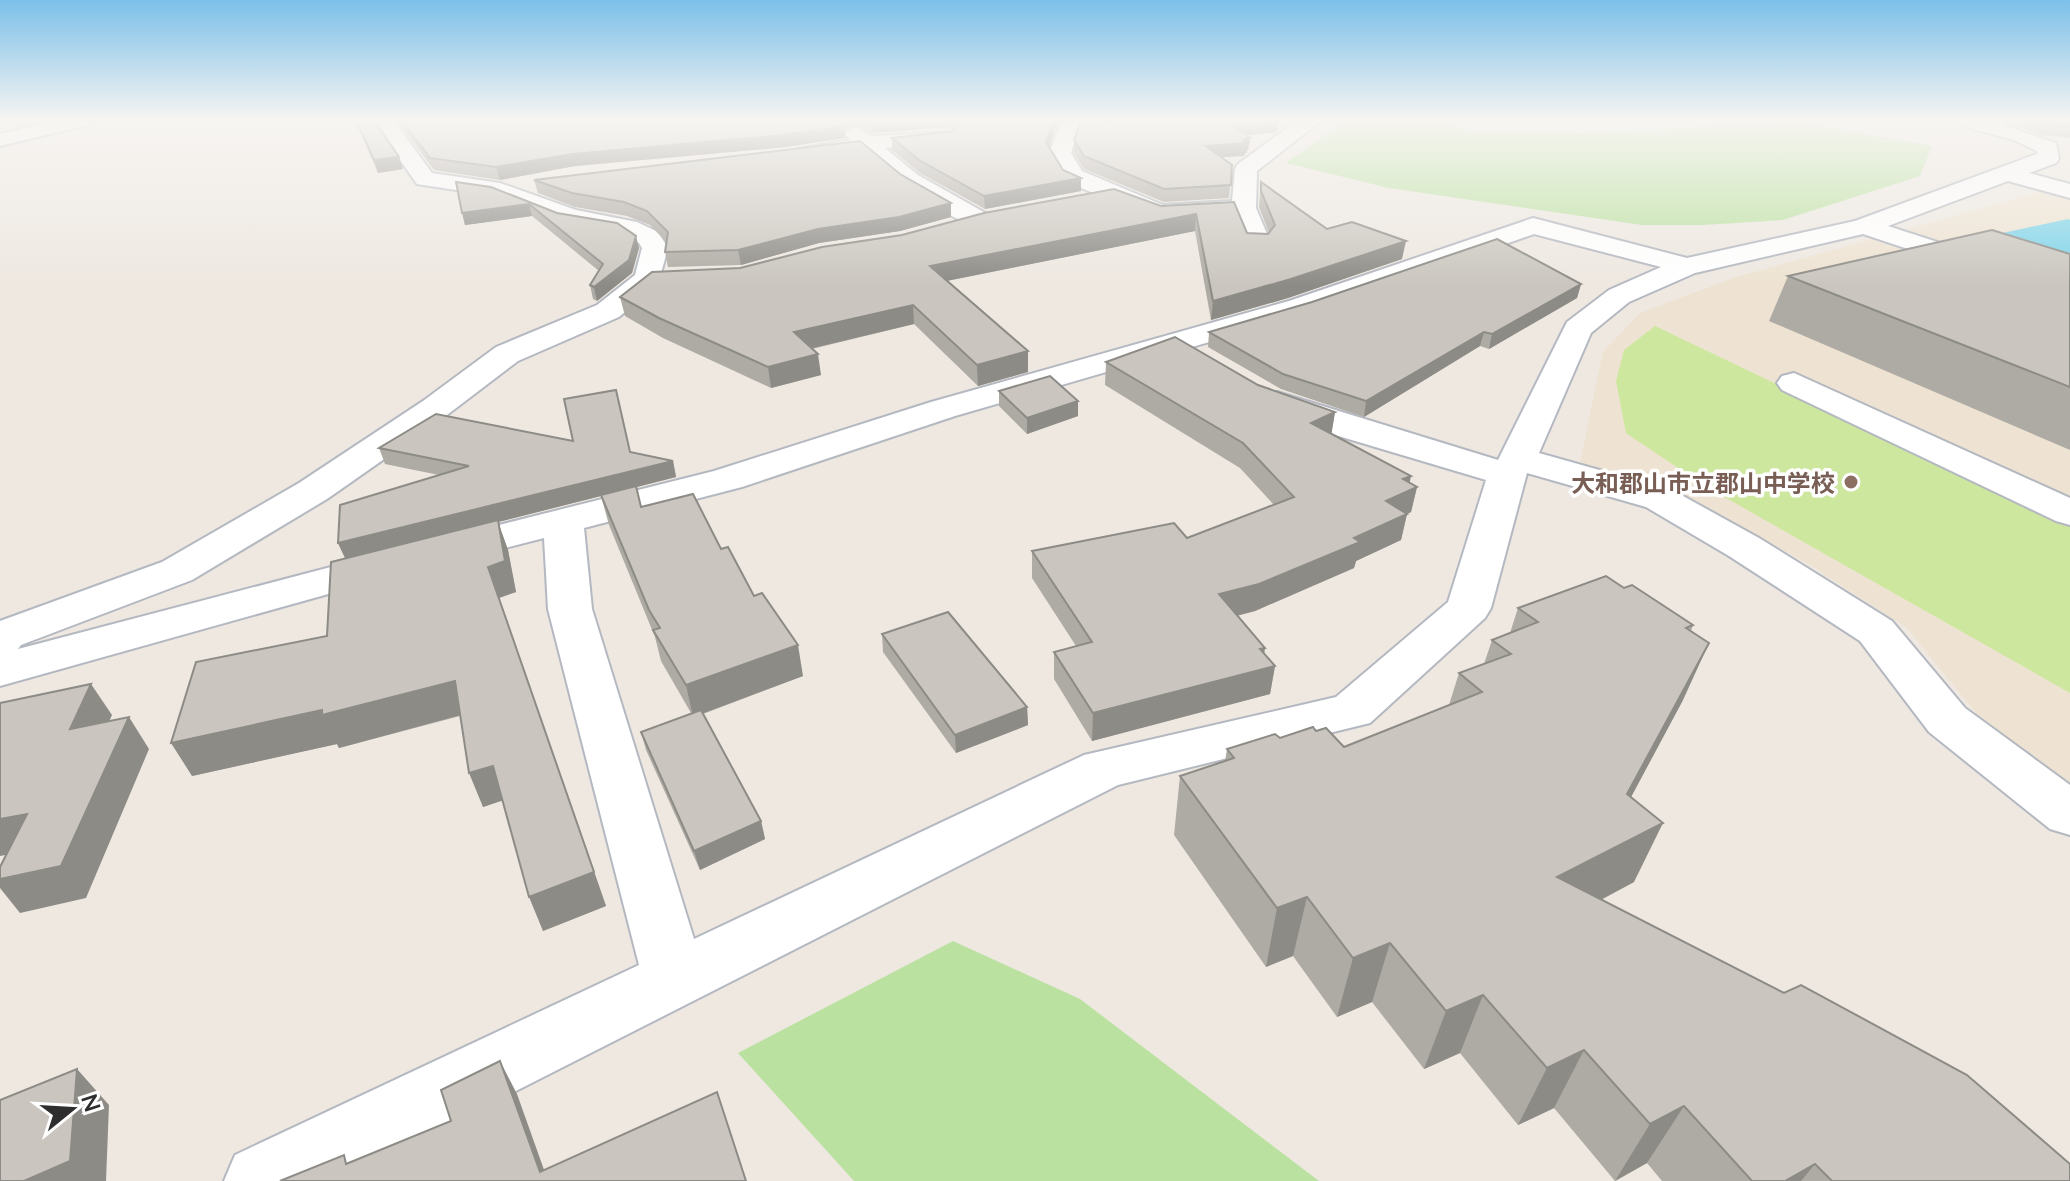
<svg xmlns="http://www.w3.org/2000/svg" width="2070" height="1181" font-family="Lato,'Noto Sans JP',sans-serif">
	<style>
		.education { fill: #eee3d2 }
		.green { fill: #bbe1a1 }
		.pitch { fill: #cde89e }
		.water { fill: #7bd3ea }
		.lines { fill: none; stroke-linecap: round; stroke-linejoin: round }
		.minor-casing { stroke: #b4b8c0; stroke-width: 4 }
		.minor { fill: #fff; fill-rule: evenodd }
		.wall { fill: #aeaaa4 }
		.shaded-wall { fill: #8d8b86 }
		.building { fill: #cac6bf; stroke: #8d8b86; stroke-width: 2 }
		.education-dot { fill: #8d6e63; stroke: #fff; stroke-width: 3 }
		.labels { text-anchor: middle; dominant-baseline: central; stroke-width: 7; stroke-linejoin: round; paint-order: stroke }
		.education-label { font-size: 24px; font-weight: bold; fill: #785e54; stroke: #fff; text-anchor: end }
	</style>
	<rect width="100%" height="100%" fill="#eee8e1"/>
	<!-- education -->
	<polygon class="education" points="2055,188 2070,193 2070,791 1980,718 1907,628 1810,565 1687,497 1579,467 1603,352 1640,313 1736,277"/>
	<!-- green -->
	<g class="green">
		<polygon points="1346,120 1444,120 1471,132 1580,133 1800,122 1932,146 1920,176 1783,220 1703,225 1642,225 1389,188 1286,163"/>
		<polygon points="953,941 1080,999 1319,1181 854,1181 738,1053"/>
	</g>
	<!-- pitch -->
	<polygon class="pitch" points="1655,326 2070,524 2070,693 1705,486 1626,433 1616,381 1624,350"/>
	<!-- water -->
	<polygon class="water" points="2070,220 2070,265 1984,237 2068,219"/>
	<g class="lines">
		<!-- minor casing -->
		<g class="minor-casing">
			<g id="minor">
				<polygon points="57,120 95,120 92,124 0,146 0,134"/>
				<path d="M 372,120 L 393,120 L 432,173 L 500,183 L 576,210 L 637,222 L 658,232 L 668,248 L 658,284 L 619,317 L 518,361 L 447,415 L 327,499 L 192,580 L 21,645 L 18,649 L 327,568 L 714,471 L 931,402 L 1289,301 L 1533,218 L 1687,258 L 1855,221 L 2037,154 L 2037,151 L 2014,140 L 1966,127 L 1963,123 L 1965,120 L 2003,120 L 2000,124 L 2056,143 L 2059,158 L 2056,163 L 2029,173 L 2070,184 L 2070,198 L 2008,181 L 1888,226 L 2070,285 L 2070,303 L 1863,234 L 1695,273 L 1629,302 L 1591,333 L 1539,453 L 1674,491 L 1759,538 L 1892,621 L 1965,708 L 2070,785 L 2070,835 L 2050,829 L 1929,732 L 1860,641 L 1729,556 L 1646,507 L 1527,473 L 1491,608 L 1485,618 L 1370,723 L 1118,785 L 339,1181 L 224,1181 L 235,1155 L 639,965 L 548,609 L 544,538 L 357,586 L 0,686 L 0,621 L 162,562 L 299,483 L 423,401 L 496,347 L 597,305 L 635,275 L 642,248 L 639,243 L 621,233 L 561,222 L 495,196 L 417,184 ZM 1534,234 L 1661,267 L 1609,290 L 1567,322 L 1498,460 L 1277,392 L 1265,395 L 1260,402 L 1265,409 L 1335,435 L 1486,480 L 1448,602 L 1336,697 L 1084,755 L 694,939 L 592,609 L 584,528 L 742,487 L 955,416 L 1309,313 Z"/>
				<polygon points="1067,120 1089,122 1078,131 1071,153 1082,171 1163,205 1232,201 1235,169 1238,164 1298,120 1322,120 1257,171 1256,208 1267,234 1263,239 1245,239 1235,216 1160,220 1151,218 1065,181 1049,153 1059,128"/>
				<path d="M 855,127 L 872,136 L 954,132 L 957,136 L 954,140 L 947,142 L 885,148 L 918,175 L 989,215 L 993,220 L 989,225 C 959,233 885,171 862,150 L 806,161 L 795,154 L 798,149 L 850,140 L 845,133 Z"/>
				<polygon points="1794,373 2070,498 2070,525 2056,521 1782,390 1777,383 1782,376"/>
			</g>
		</g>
		<!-- minor -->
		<use href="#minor" class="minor"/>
	</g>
	<!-- wall -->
	<g class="wall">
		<polygon points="355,120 374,120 399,157 403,169 378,173"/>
		<polygon points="396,120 1063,120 1056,127 1049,147 1063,170 1081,191 985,209 920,173 892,150 892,138 954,131 948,127 873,133 853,124 844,131 845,138 786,147 575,166 500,180 434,170"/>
		<polygon points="2004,120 2070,120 2070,138 2041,135 2005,122"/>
		<polygon points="1277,132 1246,135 1250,138 1248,150 1247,150 1247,153 1245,153 1244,156 1221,157 1232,165 1229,198 1164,202 1084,169 1074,153 1074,140"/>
		<polygon points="900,174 951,203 951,217 900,231 819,243 741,265 668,267 665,252 666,242 650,225 627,216 575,207 538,193 534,180"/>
		<polygon points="456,182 557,213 639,248 632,273 597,301 593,299 590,285 599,271 532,216 465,225"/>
		<polygon points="1261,182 1327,229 1402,259 1288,298 1211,320 1195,231 947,281 1028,372 978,386 914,324 812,349 821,375 771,388 663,338 625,316 620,297 740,268 1161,206 1234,202 1247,233 1268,234 1269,233 1259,207"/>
		<polygon points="2070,254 2070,450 1769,321 1788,276"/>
		<polygon points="1581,284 1577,298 1489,349 1480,346 1364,417 1281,389 1208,347 1209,332"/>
		<polygon points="1106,362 1258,385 1335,412 1331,434 1417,487 1411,512 1407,514 1401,540 1356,561 1354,568 1255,611 1237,616 1264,654 1275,666 1270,694 1092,741 1054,679 1054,652 1076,646 1032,578 1032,551 1187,538 1274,505 1240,468 1105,385"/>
		<polygon points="999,391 1078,401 1078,416 1027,434 999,406"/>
		<polygon points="379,448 630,453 673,461 676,477 637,487 641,507 721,549 754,596 803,676 703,714 761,821 765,839 700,870 646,750 641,732 691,713 661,661 655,637 609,525 601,496 498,522 508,550 516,592 499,598 606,906 543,931 503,800 483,807 460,716 339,748 337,744 192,776 327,636 345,558 338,543 439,475 385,464"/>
		<polygon points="1624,588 1693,625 1691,631 1683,700 1631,797 1634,882 1601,900 2070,1181 1662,1181 1647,1163 1615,1181 1554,1108 1518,1125 1460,1053 1424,1069 1372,1002 1337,1017 1293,956 1266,967 1174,835 1180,776 1225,761 1227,749 1316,731 1344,747 1449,705 1459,673 1484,664 1492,640 1510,633 1518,608"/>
		<polygon points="882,634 1027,707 1028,725 956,753 883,652"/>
	</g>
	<!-- shaded-wall -->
	<g class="shaded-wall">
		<polygon points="841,120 853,120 853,124 844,131 845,138 786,147 575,166 500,180 496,167 572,154"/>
		<polygon points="883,120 948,120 948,127 873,133 872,121"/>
		<polygon points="1054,120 1063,120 1056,127 1046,154 1046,142"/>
		<polygon points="1278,120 1277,132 1232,137 1233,125"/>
		<polygon points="1250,138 1248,150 1247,150 1247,153 1245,153 1244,156 1205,158 1206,146"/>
		<polygon points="399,157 403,169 378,173 374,160"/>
		<polygon points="1081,178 1081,191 985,209 984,196"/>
		<polygon points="951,203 951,217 900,231 819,243 741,265 738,250 818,229"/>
		<polygon points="529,204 532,216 465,225 462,213"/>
		<polygon points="1196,214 1195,231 931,284 930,266"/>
		<polygon points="636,236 639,248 632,273 597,301 594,287"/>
		<polygon points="1406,241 1402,259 1288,298 1211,320 1213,301"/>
		<polygon points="1581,284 1577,298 1489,349 1492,334"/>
		<polygon points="913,305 914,324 796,352 794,332"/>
		<polygon points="1484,332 1480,346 1364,417 1366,401"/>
		<polygon points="1028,351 1028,372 978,386 977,365"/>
		<polygon points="818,354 821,375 771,388 768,367"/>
		<polygon points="1078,401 1078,416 1027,434 1027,418"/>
		<polygon points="1335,412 1331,437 1311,423"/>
		<polygon points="673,461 676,477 498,522 508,550 516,592 499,598 606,906 543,931 529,897 488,567 346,560 338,543"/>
		<polygon points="1411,476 1408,491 1417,487 1411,512 1407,514 1401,540 1356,561 1354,568 1255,611 1215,621 1219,594 1354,538 1403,479"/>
		<polygon points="1709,643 1683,700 1601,853 1627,794"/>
		<polygon points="798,645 803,676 693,717 686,685"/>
		<polygon points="1265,648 1262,670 1275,666 1270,694 1092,741 1093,713"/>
		<polygon points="455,681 468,713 339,748 337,744 192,776 171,743"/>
		<polygon points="91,684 112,715 92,760 70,729"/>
		<polygon points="1027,707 1028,725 956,753 955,735"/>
		<polygon points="129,717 149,749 86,898 20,913 0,888 0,879"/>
		<polygon points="493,766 507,799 483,807 469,773"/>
		<polygon points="27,814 52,846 0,856 0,819"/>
		<polygon points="761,821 765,839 700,870 694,851"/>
		<polygon points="1663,823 1634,882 1532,936 1557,877"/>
		<polygon points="1307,897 1293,956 1266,967 1277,908"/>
		<polygon points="1390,943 1372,1002 1337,1017 1353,958"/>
		<polygon points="1483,995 1460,1053 1424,1069 1446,1011"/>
		<polygon points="1584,1050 1554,1108 1518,1125 1547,1068"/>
		<polygon points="500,1061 517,1094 548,1181 540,1172"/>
		<polygon points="77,1069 109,1105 106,1181 24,1181"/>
		<polygon points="1684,1106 1647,1163 1615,1181 1650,1124"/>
		<polygon points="1815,1164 1801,1181 1785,1181"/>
	</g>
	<!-- building -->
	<g class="building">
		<polygon points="356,120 374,120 399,157 374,160"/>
		<polygon points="401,120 841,120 844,126 784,135 572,154 496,167 430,158"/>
		<polygon points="956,120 1054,120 1046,142 1063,170 1081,178 984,196 919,160 892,138 954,131 959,123"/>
		<polygon points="1131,120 1275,120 1233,125 1250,138 1245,139 1248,141 1244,141 1246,143 1206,146 1232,165 1231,185 1164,189 1084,156 1074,140 1080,124"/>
		<polygon points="2035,120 2070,120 2070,127 2046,124"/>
		<polygon points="860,141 900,174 951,203 899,217 818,229 738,250 665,252 668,232 647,211 624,202 572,193 534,180"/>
		<polygon points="456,182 491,187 557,213 617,223 636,236 629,260 594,287 590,285 603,264 529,204 462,213"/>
		<polygon points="1261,182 1327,229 1352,222 1406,241 1291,279 1213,301 1196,214 930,266 1028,351 977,365 913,305 794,332 818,354 768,367 659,318 620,297 652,272 740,268 822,247 902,235 984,213 1114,189 1161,206 1234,202 1247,233 1268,234 1275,225 1261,191"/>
		<polygon points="1992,230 2070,254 2070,387 1788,276"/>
		<polygon points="1497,239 1581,284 1492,334 1484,332 1366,401 1283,374 1209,332 1312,302"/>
		<polygon points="1175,337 1258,385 1335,412 1311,423 1411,476 1403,479 1417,487 1386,501 1407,514 1354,538 1360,542 1259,584 1219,594 1265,648 1260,649 1275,666 1093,713 1054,652 1092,642 1032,551 1174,523 1187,538 1294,497 1243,443 1106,362"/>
		<polygon points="1050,376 1078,401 1027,418 999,391"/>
		<polygon points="616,390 630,452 673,461 338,543 340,505 469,466 379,448 436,414 573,441 564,399"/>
		<polygon points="636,486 641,507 693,494 721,549 728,547 754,596 762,593 798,645 686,685 653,630 660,628 649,610 601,495"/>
		<polygon points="498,520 505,561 488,567 594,872 529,897 493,766 469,773 455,681 322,715 322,710 171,743 196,662 327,636 331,562"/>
		<polygon points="1606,576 1624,588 1632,585 1693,625 1686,628 1709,643 1627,794 1663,823 1557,877 1784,993 1801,985 1967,1075 2070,1164 2070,1181 1832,1181 1815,1164 1785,1181 1752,1181 1684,1106 1650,1124 1584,1050 1547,1068 1483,995 1446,1011 1390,943 1353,958 1307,897 1277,908 1180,776 1234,758 1227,749 1275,734 1280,738 1313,727 1316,731 1326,728 1344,747 1482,692 1459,673 1511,654 1492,640 1538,622 1518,608"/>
		<polygon points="948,612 1027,707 955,735 882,634"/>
		<polygon points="91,684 70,729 129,717 61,866 0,879 0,867 27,814 0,819 0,703"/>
		<polygon points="701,710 761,821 694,851 641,732"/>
		<polygon points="500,1061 540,1172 717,1092 746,1181 280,1181 344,1155 346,1164 451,1121 441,1090"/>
		<polygon points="77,1069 70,1161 24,1181 0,1181 0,1100"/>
	</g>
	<!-- sky -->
	<linearGradient id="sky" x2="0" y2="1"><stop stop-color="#7cc0e9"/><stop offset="0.42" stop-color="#f7f5f2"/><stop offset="1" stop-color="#f7f5f2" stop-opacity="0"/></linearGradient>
	<rect width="2070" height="286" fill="url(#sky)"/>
	<!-- markers -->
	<circle class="education-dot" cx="1851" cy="482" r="8"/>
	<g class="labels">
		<!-- education labels -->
		<g class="education-label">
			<text x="1835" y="482">大和郡山市立郡山中学校</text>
		</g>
	</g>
	<!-- north arrow -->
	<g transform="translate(72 1109) rotate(72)" stroke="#ffffff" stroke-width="6" paint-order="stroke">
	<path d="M0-6L14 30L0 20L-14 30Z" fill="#2e2e2e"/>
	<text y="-12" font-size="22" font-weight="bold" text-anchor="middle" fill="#2e2e2e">N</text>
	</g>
</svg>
